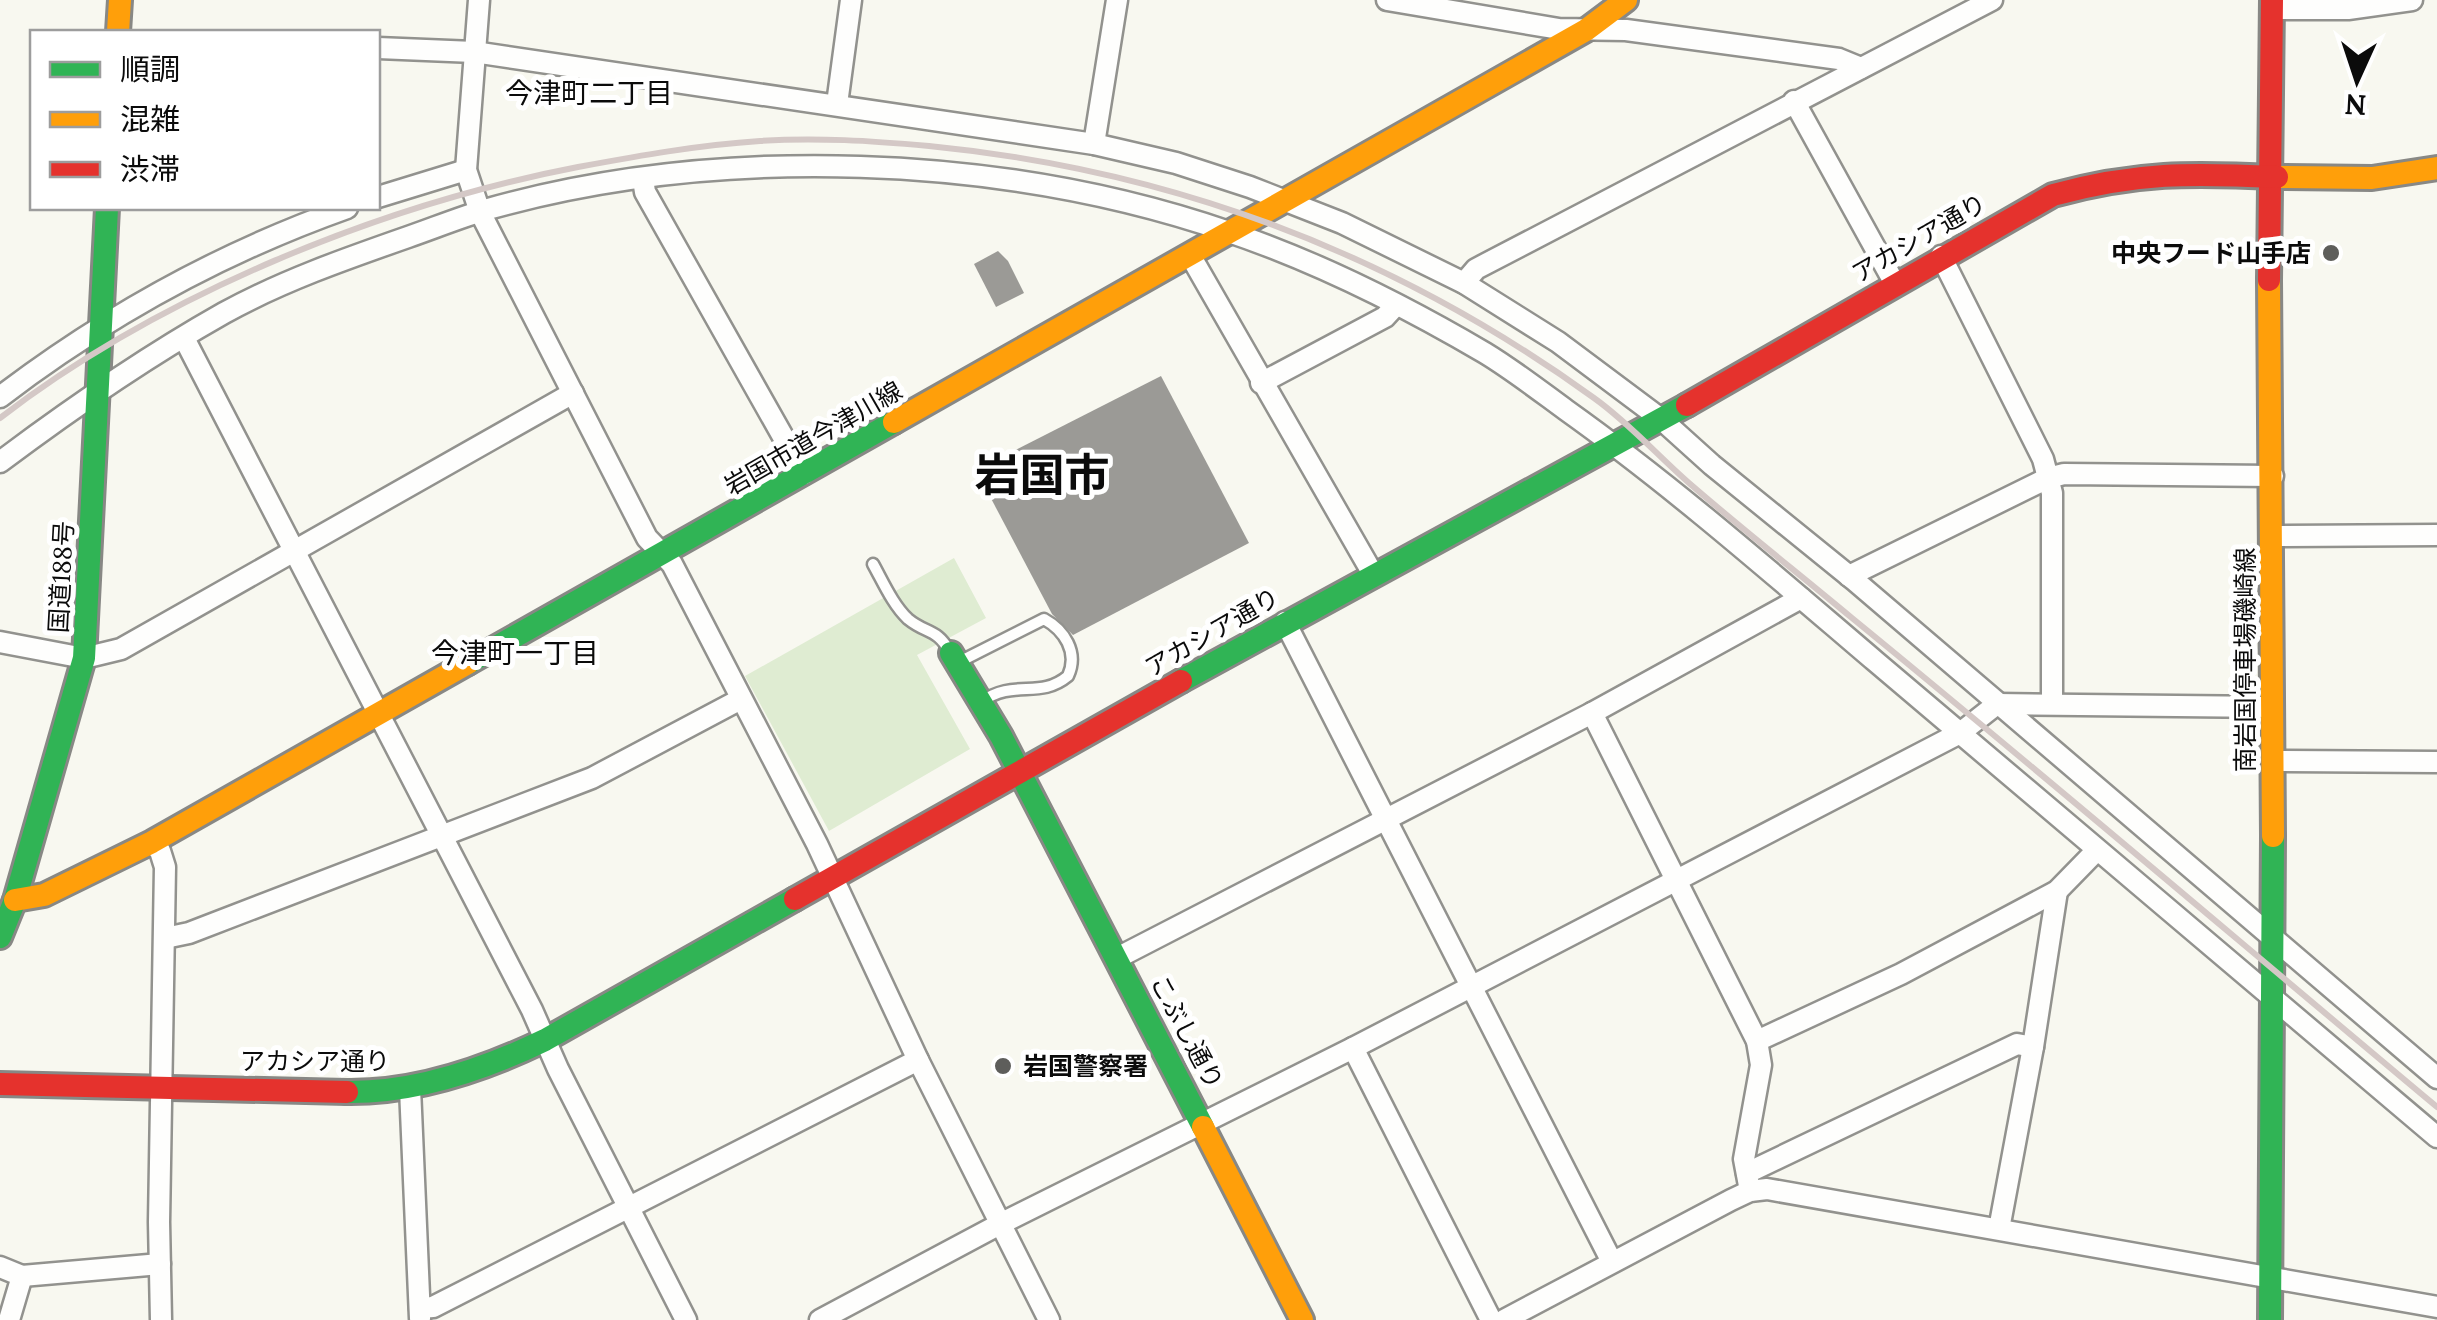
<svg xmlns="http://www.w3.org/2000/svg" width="2437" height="1320" font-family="Lora,'Noto Sans JP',serif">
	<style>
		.green { fill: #dfecd2 }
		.building { fill: #9b9a96 }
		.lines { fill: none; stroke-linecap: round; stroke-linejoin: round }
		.lane-casing { stroke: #92928e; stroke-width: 15 }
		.street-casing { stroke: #92928e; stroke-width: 25 }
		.fast-casing { stroke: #888885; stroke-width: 28 }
		.slow-casing { stroke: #888885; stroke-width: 28 }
		.jam-casing { stroke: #888885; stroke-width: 28 }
		.lane { stroke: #fefefd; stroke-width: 10 }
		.street { stroke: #fefefd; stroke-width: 20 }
		.fast { stroke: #30b455; stroke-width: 22 }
		.slow { stroke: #ff9f0a; stroke-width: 22 }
		.jam { stroke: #e5322d; stroke-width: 22 }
		.rail { stroke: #d4c8c6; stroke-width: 6 }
		.poi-dot { fill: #5e5e5b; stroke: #fff; stroke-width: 4 }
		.labels { text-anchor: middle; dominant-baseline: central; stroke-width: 10; stroke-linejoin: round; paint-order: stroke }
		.street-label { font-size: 25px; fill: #0b0b0b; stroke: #fff }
		.poi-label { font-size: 25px; font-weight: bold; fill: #0b0b0b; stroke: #fff; text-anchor: end }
		.neighbourhood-label { font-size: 28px; fill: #0b0b0b; stroke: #fff }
		.town-label { font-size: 45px; font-weight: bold; fill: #0b0b0b; stroke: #fff }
	</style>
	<rect width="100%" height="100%" fill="#f8f8f0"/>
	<!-- green -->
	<polygon class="green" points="954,558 986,618 917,655 970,749 829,831 745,676"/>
	<!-- building -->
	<g class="building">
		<polygon points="998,251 1008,261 1024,293 996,307 974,264"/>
		<polygon points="1161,376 1249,543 1073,635 1052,614 976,470"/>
	</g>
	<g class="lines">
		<!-- lane casing -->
		<g class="lane-casing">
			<g id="lane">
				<path d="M 873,564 C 883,582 893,605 908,619 C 926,634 937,628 950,652"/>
				<path d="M 957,663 L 1044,619 C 1064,630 1079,652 1068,676 C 1039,700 1015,678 981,702"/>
			</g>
		</g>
		<!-- street casing -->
		<g class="street-casing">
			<g id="street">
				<polyline points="479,0 466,170 480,212 647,538 672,564 817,844 918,1060 1049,1320"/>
				<polyline points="1387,0 1559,29 1626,30 1839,59 1861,68"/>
				<polyline points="2271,9 2348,9 2412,0"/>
				<polyline points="378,48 474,52 1094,144 1176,163 1250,187 1342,223 1464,283 1558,342 1661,419 1712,465 1854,580 2437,1078"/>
				<polyline points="1794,101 1895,284"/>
				<polyline points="837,104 851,0"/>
				<polyline points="1094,144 1117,0"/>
				<polyline points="643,179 645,192 804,474"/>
				<polyline points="378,197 466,170"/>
				<polyline points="1190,255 1373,574"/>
				<polyline points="1941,256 2043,459 2052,493 2052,704"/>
				<polyline points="1464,283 1476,269 1992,0"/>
				<polyline points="184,338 532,1010 558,1069 686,1320"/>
				<polyline points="1261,383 1385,317 1396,305"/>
				<path d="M 0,397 C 105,317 223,252 347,208"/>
				<path d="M 0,462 C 72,408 146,357 224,313 C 282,281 345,259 408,237 C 434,228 461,217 488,209 C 720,144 1002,154 1229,232 C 1318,262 1405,306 1485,353 C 1513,370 1540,391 1566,410 C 1674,487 1774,575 1875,661 C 2062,820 2250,978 2437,1137"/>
				<polyline points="2272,536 2437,535"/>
				<polyline points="1849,576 2048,478 2064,474 2273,476"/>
				<polyline points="1285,622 1612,1262"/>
				<polyline points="0,642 84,658 121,649 573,393"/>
				<polyline points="1592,713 1757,1041 1761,1065 1744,1159 1750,1191"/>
				<polyline points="2273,761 2437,762"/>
				<polyline points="152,842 160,851 165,867 159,1222 161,1320"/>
				<polyline points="165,938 189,933 592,778 741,699"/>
				<polyline points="1117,958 1592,713 1801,598"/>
				<polyline points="1757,1041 1901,974 2057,891 2097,850"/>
				<polyline points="1353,1048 1491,1320"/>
				<polyline points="410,1088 420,1318"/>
				<polyline points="1747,1173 2017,1044 2033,1047"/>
				<polyline points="1999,1229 2033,1047 2057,891"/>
				<polyline points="0,1267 22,1276 9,1320"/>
				<polyline points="22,1276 160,1264"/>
				<polyline points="420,1308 433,1307 918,1060"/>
				<polyline points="820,1320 1000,1224 1353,1048 1960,733 1997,704 2273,707"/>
				<polyline points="1504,1320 1731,1200 1750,1191 1767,1189 2437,1307"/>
			</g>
		</g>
		<!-- fast casing -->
		<g class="fast-casing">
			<g id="fast">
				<polyline points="951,653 1001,736 1203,1127"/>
				<polyline points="468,663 894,422"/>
				<polyline points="1181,681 1687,405"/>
				<polyline points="0,937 15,900 84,658 107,208"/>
				<path d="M 347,1092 C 416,1093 483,1070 545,1040 L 795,899"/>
				<polyline points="2270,1320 2273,836"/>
			</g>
		</g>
		<!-- slow casing -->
		<g class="slow-casing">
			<g id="slow">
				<polyline points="118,32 120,0"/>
				<polyline points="2277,177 2372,178 2437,168"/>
				<polyline points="2269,280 2273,836"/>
				<polyline points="894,422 1586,30 1626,0"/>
				<polyline points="15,900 44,895 152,842 468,663"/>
				<polyline points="1203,1127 1302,1320"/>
			</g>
		</g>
		<!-- jam casing -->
		<g class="jam-casing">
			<g id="jam">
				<polyline points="2269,280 2272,0"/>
				<path d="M 1687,405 L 2053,195 C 2137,172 2191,173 2277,177"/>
				<polyline points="795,899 1181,681"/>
				<polyline points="0,1084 347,1092"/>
			</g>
		</g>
		<!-- lane -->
		<use href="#lane" class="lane"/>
		<!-- street -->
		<use href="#street" class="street"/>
		<!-- fast -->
		<use href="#fast" class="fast"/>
		<!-- slow -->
		<use href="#slow" class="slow"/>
		<!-- jam -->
		<use href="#jam" class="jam"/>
		<!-- rail -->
		<path class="rail" d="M 0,418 C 160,295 380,205 578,167 C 638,156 698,145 760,141 C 816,137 873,141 929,146 C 1174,170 1395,254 1594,398 C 1629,423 1657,455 1689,483 C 1742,529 1798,573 1852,618 C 2049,779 2242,944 2437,1107"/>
	</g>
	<!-- markers -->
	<g class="poi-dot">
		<circle cx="2331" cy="253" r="10"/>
		<circle cx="1003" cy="1066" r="10"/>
	</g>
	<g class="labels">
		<!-- street labels -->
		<g class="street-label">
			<text transform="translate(1919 238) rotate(-30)">アカシア通り</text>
			<text transform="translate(813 438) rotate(-30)">岩国市道今津川線</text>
			<text transform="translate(61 577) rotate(-87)">国道188号</text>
			<text transform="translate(1212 632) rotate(-30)">アカシア通り</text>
			<text transform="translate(2245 660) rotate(-90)">南岩国停車場磯崎線</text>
			<text transform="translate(1187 1032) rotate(62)">こぶし通り</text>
			<text x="315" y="1061">アカシア通り</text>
		</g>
		<!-- poi labels -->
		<g class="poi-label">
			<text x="2311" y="253">中央フード山手店</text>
			<text x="1023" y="1066" text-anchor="start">岩国警察署</text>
		</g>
		<!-- neighbourhood labels -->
		<g class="neighbourhood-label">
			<text x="589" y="93">今津町二丁目</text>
			<text x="515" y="653">今津町一丁目</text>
		</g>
		<!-- town labels -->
		<g class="town-label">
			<text x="1042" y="474">岩国市</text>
		</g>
	</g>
	<!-- legend -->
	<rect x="30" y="30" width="350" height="180" fill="#ffffff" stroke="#9d9d9d" stroke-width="2.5"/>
	<rect x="50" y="62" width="50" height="15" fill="#30b455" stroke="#9d9d9d" stroke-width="2.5"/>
	<text x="120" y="80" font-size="30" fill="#0b0b0b">順調</text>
	<rect x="50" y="112" width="50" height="15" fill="#ff9f0a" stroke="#9d9d9d" stroke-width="2.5"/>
	<text x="120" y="130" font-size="30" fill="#0b0b0b">混雑</text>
	<rect x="50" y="162" width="50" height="15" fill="#e5322d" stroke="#9d9d9d" stroke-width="2.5"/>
	<text x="120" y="180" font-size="30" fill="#0b0b0b">渋滞</text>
	<!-- north arrow -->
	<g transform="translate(2357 80) rotate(183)" stroke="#ffffff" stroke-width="8" paint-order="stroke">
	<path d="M0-8L18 38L0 25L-18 38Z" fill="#0b0b0b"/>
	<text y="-15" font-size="28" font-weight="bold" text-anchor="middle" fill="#0b0b0b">N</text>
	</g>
</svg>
